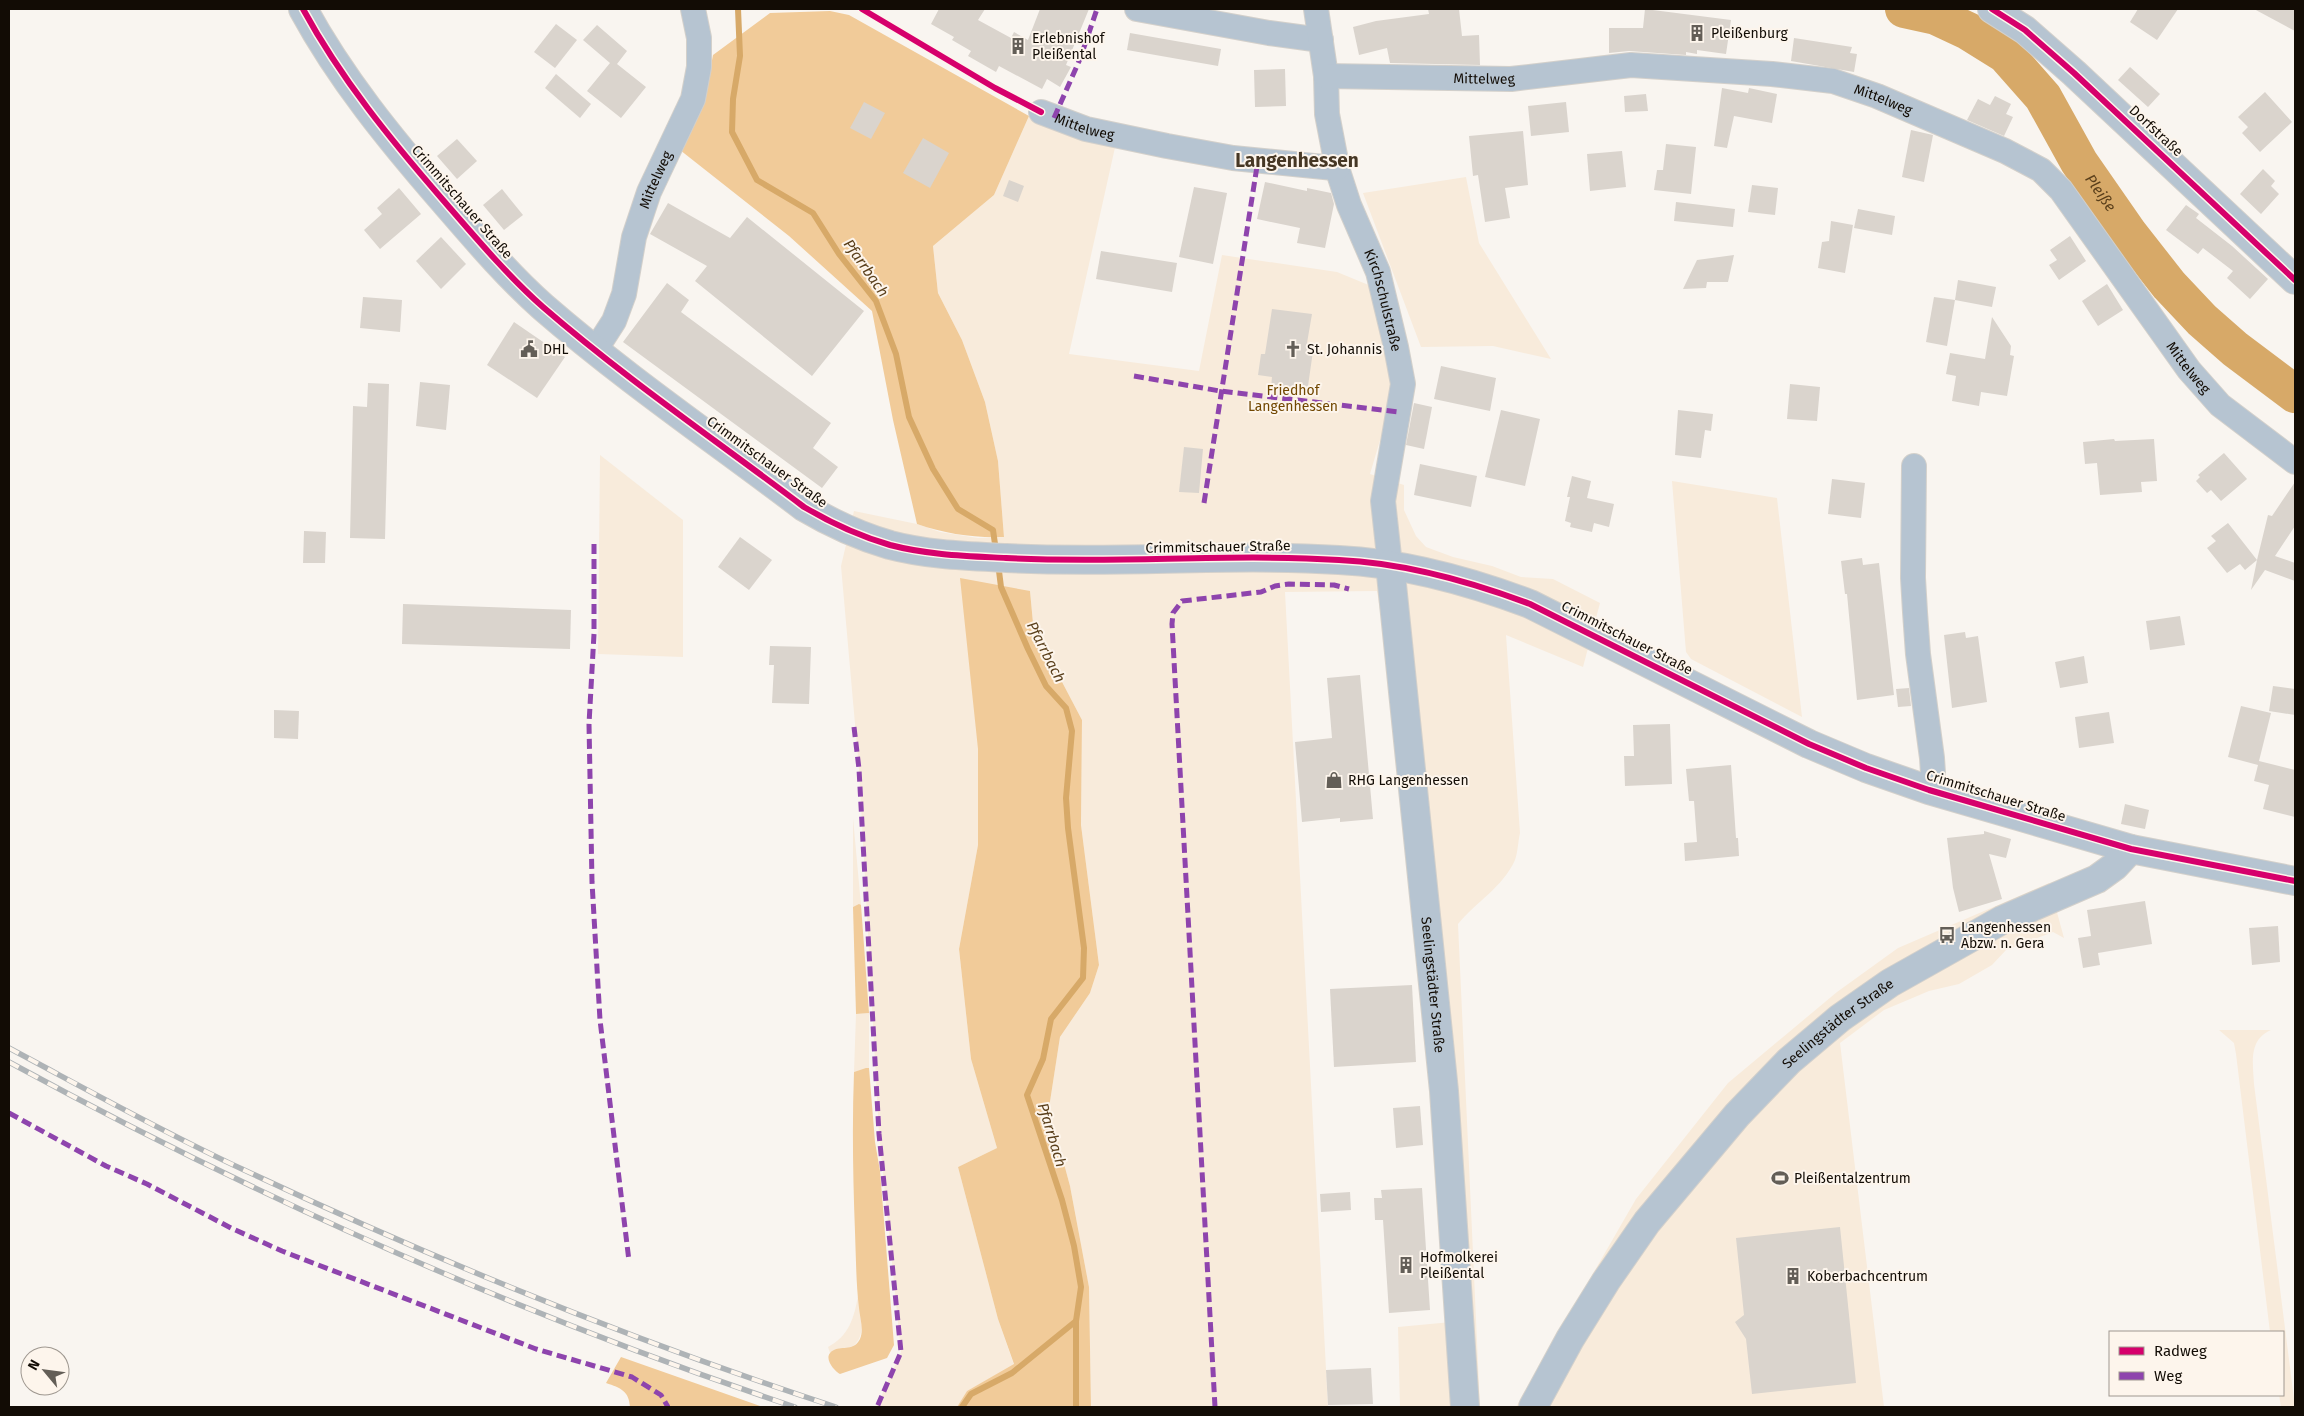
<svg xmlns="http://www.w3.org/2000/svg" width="2304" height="1416" font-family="'Fira Sans',sans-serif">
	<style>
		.green { fill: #f8ebdb }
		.forest { fill: #f1cb99 }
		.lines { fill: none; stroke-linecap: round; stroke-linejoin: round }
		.stream { stroke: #d7a968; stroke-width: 6 }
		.river { stroke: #d7a968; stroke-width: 38 }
		.building { fill: #dad4cd }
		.minor-casing { stroke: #d3d0cb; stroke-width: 26 }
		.tertiary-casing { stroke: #d3d0cb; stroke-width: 30 }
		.minor { stroke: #b6c4d1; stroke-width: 24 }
		.tertiary { stroke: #b6c4d1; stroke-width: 28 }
		.rail-casing { stroke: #aeb3b6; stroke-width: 5.5 }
		.rail { stroke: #fdf5ec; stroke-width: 4; stroke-dasharray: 11; stroke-linecap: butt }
		.quiet { stroke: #8e44ad; stroke-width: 5; stroke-dasharray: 10 5; stroke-linecap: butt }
		.cycleway-casing { stroke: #fdf5ec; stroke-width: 9 }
		.cycleway { stroke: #d6006c; stroke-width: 6 }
		.labels { text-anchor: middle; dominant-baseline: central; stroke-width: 4; stroke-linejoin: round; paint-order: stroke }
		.poi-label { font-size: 14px; fill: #120c05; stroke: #fdf5ec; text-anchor: start }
		.street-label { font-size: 14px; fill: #120c05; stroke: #fdf5ec }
		.park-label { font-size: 14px; fill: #714700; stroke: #fdf5ec }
		.water-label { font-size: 15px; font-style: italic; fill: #5a3f1b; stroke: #fdf5ec }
		.district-label { font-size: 19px; font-weight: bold; fill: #463724; stroke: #fdf5ec }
	</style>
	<rect width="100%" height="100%" fill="#f9f5f0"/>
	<!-- green -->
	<g class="green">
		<path d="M 1029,116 L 1075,135 L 1116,143 L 1069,354 L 1199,371 L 1222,255 L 1337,272 L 1371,286 L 1390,362 L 1391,403 L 1370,474 L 1404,485 L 1404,510 L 1416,536 L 1426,547 L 1453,557 L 1492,566 L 1521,577 L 1553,579 L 1600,603 L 1583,667 L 1506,635 L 1520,833 C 1518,841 1518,852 1515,860 C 1503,887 1476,902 1458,924 L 1480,1407 L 1400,1407 L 1398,1327 L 1462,1321 L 1430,929 L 1377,591 L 1285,592 L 1328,1407 L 1091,1407 L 1089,1287 L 1070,1186 L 1049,1108 L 1060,1037 L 1090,993 L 1099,965 L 1081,825 L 1082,720 L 1061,680 L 1035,643 L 1030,591 L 978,749 L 978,845 L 959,949 L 971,1059 L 997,1148 L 958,1167 L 998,1319 L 1014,1365 L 967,1391 L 957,1407 L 877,1406 L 901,1352 L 879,1134 L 859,769 L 841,566 L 854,511 L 917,524 L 940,532 L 978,538 L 1004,537 L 998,461 L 985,402 L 962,340 L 938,293 L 933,246 L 994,195 Z"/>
		<polygon points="1466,177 1479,243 1551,359 1493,346 1421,347 1363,193"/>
		<polygon points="600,455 683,520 683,657 598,654"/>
		<polygon points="1672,481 1777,498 1802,717 1691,659 1686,652"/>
		<polygon points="853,818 861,905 853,907"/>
		<polygon points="2049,883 2064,938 2053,932 2006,950 1992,965 1959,984 1929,991 1884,1010 1840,1043 1884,1407 1516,1407 1636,1199 1728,1083 1837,992 1898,948"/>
		<polygon points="869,1013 869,1068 854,1072 856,1014"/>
		<path d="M 2219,1030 L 2271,1030 C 2248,1040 2253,1063 2254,1084 L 2295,1407 L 2281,1407 L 2279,1395 L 2283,1395 L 2283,1332 L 2270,1332 L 2236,1054 L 2234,1043 Z"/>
		<path d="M 858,1296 C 860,1312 869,1340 849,1348 C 843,1351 836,1348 830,1353 L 828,1347 C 849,1336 854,1318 858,1296 Z"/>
	</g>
	<!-- forest -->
	<g class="forest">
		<path d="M 830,11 L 849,15 L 1029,116 L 994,195 L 933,246 L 938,293 L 962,340 L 985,402 L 998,461 L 1004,537 C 973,538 946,534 917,524 L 893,420 L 872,311 L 789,236 L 680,150 C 698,121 707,89 713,55 L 770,13 Z"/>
		<polygon points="960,578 1030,591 1035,644 1061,680 1082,720 1081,825 1099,965 1090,993 1060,1037 1049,1108 1070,1186 1089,1287 1091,1407 957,1407 967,1391 1014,1364 998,1319 958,1167 997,1148 971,1059 959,949 978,845 978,749"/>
		<polygon points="859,904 861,905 869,1013 856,1014 853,907"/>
		<path d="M 866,1068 L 869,1068 L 875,1142 L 880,1171 L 894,1345 L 887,1358 L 840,1374 C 834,1371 821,1356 834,1350 C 843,1346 854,1351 860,1339 C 864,1330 860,1318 859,1308 C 856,1283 856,1258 855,1232 C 853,1179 852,1125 854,1072 Z"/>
		<path d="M 621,1357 L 763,1407 L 630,1407 C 629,1391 621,1388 606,1383 Z"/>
	</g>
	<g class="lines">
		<!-- stream -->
		<g class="stream">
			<polyline points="738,9 740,56 733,99 732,132 757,180 813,213 839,254 876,301 896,354 909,417 933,469 958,509 993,530 996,551"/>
			<polyline points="962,1407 971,1394 1012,1373 1076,1321 1081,1287 1074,1246 1062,1200 1027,1095 1043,1059 1051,1019 1083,978 1084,948 1068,828 1066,798 1072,731 1066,708 1046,686 1028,649 1001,587 998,563"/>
			<polyline points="1076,1407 1076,1321"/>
		</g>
		<!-- river -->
		<path class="river" id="s1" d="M 1904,9 L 1936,16 L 1968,31 L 2005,54 L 2043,97 L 2079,162 L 2129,234 L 2169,285 L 2202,320 L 2235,349 L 2295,394"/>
	</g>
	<!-- building -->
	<g class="building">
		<polygon points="939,9 985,9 978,20 1011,38 1014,32 1028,40 1040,9 1089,9 1066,65 1071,67 1060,87 1047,79 1042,89 999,66 996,72 968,56 971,51 952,40 954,37 931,24"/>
		<polygon points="1428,9 1459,9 1462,36 1479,35 1480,65 1390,63 1387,48 1359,55 1353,27 1376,21 1429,14"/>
		<polygon points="1645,9 1731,20 1726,54 1697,50 1697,54 1686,52 1686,55 1629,51 1609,53 1609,28 1643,28"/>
		<polygon points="2138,9 2178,9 2157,40 2130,22"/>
		<polygon points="2254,9 2295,9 2295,31"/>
		<polygon points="556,24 577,40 555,68 534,52"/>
		<polygon points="597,25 627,51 617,64 646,87 621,118 587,91 610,63 583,40"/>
		<polygon points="1130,33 1221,49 1218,66 1127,50"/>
		<polygon points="1794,38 1852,47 1850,53 1857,54 1854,72 1791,61"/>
		<polygon points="2130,67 2160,94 2148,107 2118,80"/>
		<polygon points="1285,69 1286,106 1255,107 1254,70"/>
		<polygon points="556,74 591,104 580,118 545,88"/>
		<polygon points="1722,88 1748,93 1749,88 1777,94 1772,123 1734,116 1727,148 1714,146"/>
		<polygon points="2265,92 2292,122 2260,152 2242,133 2248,127 2238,117"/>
		<polygon points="1646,94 1648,111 1625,112 1624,96"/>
		<polygon points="1995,96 2011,104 2006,114 2013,117 2004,136 1967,120 1978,99 1990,105"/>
		<polygon points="864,102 885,113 871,139 850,128"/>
		<polygon points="1566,102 1569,132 1531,136 1528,106"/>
		<polygon points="1911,130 1933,135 1924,182 1902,177"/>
		<polygon points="1523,131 1528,185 1505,188 1510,218 1485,222 1478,175 1473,176 1469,136"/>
		<polygon points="923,138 949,153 930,188 903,173"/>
		<polygon points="457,139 477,161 457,179 437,156"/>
		<polygon points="1666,144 1696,147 1691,194 1654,190 1657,170 1663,170"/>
		<polygon points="1622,151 1626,187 1590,191 1587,154"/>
		<polygon points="2263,169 2275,181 2271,186 2279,194 2261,214 2240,194"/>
		<polygon points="1009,180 1024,186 1018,202 1003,196"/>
		<polygon points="1265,182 1307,191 1307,188 1331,193 1334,204 1325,248 1297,243 1300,228 1257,219"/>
		<polygon points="1752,185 1778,188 1775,215 1748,212"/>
		<polygon points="1194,187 1227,193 1213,264 1179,257"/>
		<polygon points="399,188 421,214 380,249 364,230 382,214 377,208"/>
		<polygon points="502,189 523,215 504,230 483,205"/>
		<polygon points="1676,202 1735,209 1733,227 1674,221"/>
		<polygon points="668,203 730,238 747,217 864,311 812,376 695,281 707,266 650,234"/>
		<polygon points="2186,205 2199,214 2196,218 2232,246 2268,279 2250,299 2227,278 2233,271 2203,248 2198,254 2166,230"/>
		<polygon points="1858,209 1895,216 1892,235 1854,228"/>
		<polygon points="1831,221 1853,225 1845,273 1818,268 1822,242 1829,241"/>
		<polygon points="2070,236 2086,261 2059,280 2049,265 2057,260 2050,250"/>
		<polygon points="441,237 466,264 441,289 416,261"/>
		<polygon points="1101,251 1177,263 1172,292 1096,279"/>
		<polygon points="1734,255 1728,282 1707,282 1706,288 1683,289 1697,260"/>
		<polygon points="1958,280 1996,287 1992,307 1955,300"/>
		<polygon points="667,283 689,300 681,312 831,423 813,448 838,467 822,488 623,342"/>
		<polygon points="2107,284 2123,310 2098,326 2082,301"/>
		<polygon points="363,297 402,300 400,332 360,328"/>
		<polygon points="1934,297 1955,300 1947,346 1926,342"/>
		<polygon points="1272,309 1312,314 1307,343 1314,344 1307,393 1271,388 1272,377 1258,375 1261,354 1265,354"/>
		<polygon points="1992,317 2011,346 2010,355 2014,356 2007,396 1981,392 1979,406 1952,401 1956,376 1946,374 1950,353 1985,359"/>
		<polygon points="514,322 565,357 537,398 487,365"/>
		<polygon points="1441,366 1496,378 1490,411 1434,399"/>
		<polygon points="420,382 450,385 446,430 416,426"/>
		<polygon points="368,383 389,384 385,539 350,538 353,406 367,407"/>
		<polygon points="1790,384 1820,387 1817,421 1787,419"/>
		<polygon points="1414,403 1432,407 1424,449 1406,445"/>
		<polygon points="1501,410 1540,419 1525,486 1485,477"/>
		<polygon points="1678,410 1713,414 1711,431 1705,430 1701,458 1675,455"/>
		<polygon points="2114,439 2115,441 2154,439 2157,481 2141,482 2142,492 2100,495 2097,463 2085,464 2083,442"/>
		<polygon points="1184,447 1203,449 1199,493 1179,492"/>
		<polygon points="2224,453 2247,479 2221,501 2211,490 2207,493 2196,481 2200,477 2198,475"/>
		<polygon points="1420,464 1477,476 1471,507 1414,495"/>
		<polygon points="1572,476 1591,481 1587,498 1614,504 1609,527 1594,523 1592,532 1570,527 1571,523 1565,521 1570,497 1567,497"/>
		<polygon points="1832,479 1865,483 1861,518 1828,514"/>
		<polygon points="2295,482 2295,526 2275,556 2295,563 2295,581 2265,570 2251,590 2257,560 2245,570 2240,564 2227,573 2207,548 2216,541 2211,536 2228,523 2257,560 2268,515 2272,516"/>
		<polygon points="304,531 326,532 325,563 303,563"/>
		<polygon points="740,537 772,560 749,590 718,567"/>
		<polygon points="1862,558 1863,565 1879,563 1894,695 1857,700 1847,594 1845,594 1841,561"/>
		<polygon points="403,604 571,610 570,649 402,644"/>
		<polygon points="2180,616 2185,645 2150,650 2146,621"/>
		<polygon points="1965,632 1966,638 1978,636 1987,702 1952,708 1944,635"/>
		<polygon points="770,646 811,647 809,704 772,703 774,665 769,665"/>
		<polygon points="2084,656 2088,683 2060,688 2055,662"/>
		<polygon points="1360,675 1373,819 1340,822 1340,818 1302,822 1295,742 1332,738 1327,678"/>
		<polygon points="2273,686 2295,689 2295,715 2269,711"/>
		<polygon points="1909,688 1911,706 1898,707 1896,689"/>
		<polygon points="2241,706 2271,713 2259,761 2295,770 2295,817 2263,809 2269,785 2254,781 2258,765 2228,757"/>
		<polygon points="274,710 299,711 298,739 274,738"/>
		<polygon points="2109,712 2114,743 2079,748 2075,717"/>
		<polygon points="1670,724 1672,784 1625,786 1624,756 1634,756 1633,725"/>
		<polygon points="1731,765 1736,838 1738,838 1739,856 1685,861 1684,843 1697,842 1694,801 1689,801 1686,769"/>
		<polygon points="2125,804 2149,810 2145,829 2121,824"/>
		<polygon points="1984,831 2011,839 2006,858 1989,854 2002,899 1959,912 1953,888 1947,838 1984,834"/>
		<polygon points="2145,901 2152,944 2098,953 2100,965 2083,968 2078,938 2091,936 2087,910"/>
		<polygon points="2278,926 2280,962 2252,965 2249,928"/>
		<polygon points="1412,985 1416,1062 1334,1067 1330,989"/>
		<polygon points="1420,1106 1423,1145 1396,1148 1393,1108"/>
		<polygon points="1422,1188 1430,1310 1389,1313 1383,1220 1375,1220 1374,1198 1382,1198 1381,1190"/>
		<polygon points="1350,1192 1351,1210 1321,1212 1320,1194"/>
		<polygon points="1840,1227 1856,1383 1752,1394 1746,1339 1735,1322 1744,1315 1736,1238"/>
		<polygon points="1371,1368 1373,1404 1328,1405 1326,1370"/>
	</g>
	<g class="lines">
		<!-- minor casing -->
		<g class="minor-casing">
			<g id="minor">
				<polyline points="1137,9 1269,33 1321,40"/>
				<path id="s2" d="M 1316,9 L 1326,76 L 1327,114 L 1338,171 L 1349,205 L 1378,272 L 1396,347 L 1403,384 L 1383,501 L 1390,565"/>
				<path id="s3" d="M 1326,76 L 1511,79 L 1631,65 L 1772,74 L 1833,81 L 1877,96 L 2005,151 L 2041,170 L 2061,190 L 2189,370 L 2220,405 L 2295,462"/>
				<path id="s4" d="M 1041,112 L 1086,129 L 1167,146 L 1233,158 L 1334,168 L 1338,167"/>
				<path id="s5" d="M 596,349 L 614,321 L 624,294 L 634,237 L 649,192 L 693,99 L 699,67 L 699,38 L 693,9"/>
				<polyline points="1914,466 1913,578 1915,612 1918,654 1932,758 1933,773 1929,790"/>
			</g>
		</g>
		<!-- tertiary casing -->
		<g class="tertiary-casing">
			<g id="tertiary">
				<path d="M 303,9 C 341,79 391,140 443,200 C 475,237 507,275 543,307 C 626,379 717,441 804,507 C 831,523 859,536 890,545 C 928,555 968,556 1006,558 C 1117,564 1228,553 1339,560 C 1405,563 1469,581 1530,604 L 1809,744 L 1866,768 L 1929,790 L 2131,849 L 2295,881"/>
				<polyline points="1992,9 2025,30 2074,73 2295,280"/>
				<path id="s6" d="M 1390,565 L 1444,1091 L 1465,1407"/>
				<path id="s7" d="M 1533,1407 L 1570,1339 L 1606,1281 L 1647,1222 L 1737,1115 L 1789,1061 L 1840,1018 L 1890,983 L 2002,920 L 2097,879 L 2115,866 L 2131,849"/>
			</g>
		</g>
		<!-- minor -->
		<use href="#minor" class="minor"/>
		<!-- tertiary -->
		<use href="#tertiary" class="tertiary"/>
		<!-- rail casing -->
		<g class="rail-casing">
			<g id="rail">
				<path d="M 9,1048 C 86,1089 163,1132 242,1169 C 435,1260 634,1341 836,1407"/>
				<path d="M 9,1062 C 260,1199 523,1316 795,1407"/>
			</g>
		</g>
		<!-- rail -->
		<use href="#rail" class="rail"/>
		<!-- quiet -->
		<g class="quiet">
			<polyline points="1054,118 1080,59 1097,9"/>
			<polyline points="1134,376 1220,391 1399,412"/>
			<polyline points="1204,503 1258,160"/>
			<polyline points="594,544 594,634 589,724 592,882 600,1020 629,1261"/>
			<polyline points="854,727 859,769 879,1134 901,1352 877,1407"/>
			<polyline points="9,1113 106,1166 147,1184 231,1228 282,1251 536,1349 632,1377 661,1395 668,1407"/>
			<polyline points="1215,1407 1172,624 1173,613 1182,601 1261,592 1275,586 1289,584 1334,585 1349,589"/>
		</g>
		<!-- cycleway casing -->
		<g class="cycleway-casing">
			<g id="cycleway">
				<path d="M 303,9 C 341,79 391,140 443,200 C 475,237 507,275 543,307 C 626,379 717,441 804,507 C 831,523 859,536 890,545 C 928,555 968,556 1006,558 C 1117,564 1228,553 1339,560 C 1405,563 1469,581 1530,604 L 1809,744 L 1866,768 L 1929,790 L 2131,849 L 2295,881"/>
				<polyline points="862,9 995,88 1041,112"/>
				<polyline points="1992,9 2025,30 2074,73 2295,280"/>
			</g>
		</g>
		<!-- cycleway -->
		<use href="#cycleway" class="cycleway"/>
	</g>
	<!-- icons -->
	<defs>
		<g id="building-bare" transform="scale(1.35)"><path d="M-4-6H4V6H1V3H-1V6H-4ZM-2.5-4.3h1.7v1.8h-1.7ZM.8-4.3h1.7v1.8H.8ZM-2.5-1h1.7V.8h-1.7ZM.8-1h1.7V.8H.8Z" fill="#635e57" stroke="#fdf5ec" stroke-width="2.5" paint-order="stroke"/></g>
		<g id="civic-bare" transform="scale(1.35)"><path d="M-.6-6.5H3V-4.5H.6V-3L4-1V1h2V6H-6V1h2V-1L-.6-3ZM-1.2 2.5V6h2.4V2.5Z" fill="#635e57" stroke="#fdf5ec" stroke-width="2.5" paint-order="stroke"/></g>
		<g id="church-bare" transform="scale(1.35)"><path d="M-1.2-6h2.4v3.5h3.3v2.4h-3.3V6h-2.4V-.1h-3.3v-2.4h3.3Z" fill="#635e57" stroke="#fdf5ec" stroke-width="2.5" paint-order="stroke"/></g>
		<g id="shop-bare" transform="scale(1.35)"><path d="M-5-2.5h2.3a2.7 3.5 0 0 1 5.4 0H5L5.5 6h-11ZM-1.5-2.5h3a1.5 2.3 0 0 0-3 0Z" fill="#635e57" stroke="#fdf5ec" stroke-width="2.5" paint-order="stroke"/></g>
		<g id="bus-bare" transform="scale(1.35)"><path d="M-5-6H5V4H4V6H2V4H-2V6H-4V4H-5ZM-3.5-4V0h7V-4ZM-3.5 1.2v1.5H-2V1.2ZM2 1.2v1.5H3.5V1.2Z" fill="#635e57" stroke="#fdf5ec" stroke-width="2.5" paint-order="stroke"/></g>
		<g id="stadium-bare" transform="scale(1.35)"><path d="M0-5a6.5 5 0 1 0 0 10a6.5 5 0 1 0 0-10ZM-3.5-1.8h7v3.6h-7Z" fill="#635e57" stroke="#fdf5ec" stroke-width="2.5" paint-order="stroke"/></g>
	</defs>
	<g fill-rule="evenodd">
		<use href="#building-bare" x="1697" y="33"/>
		<use href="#building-bare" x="1018" y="46"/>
		<use href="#civic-bare" x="529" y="349"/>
		<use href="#church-bare" x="1293" y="349"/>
		<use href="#shop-bare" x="1334" y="780"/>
		<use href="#bus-bare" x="1947" y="935"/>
		<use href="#stadium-bare" x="1780" y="1178"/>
		<use href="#building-bare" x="1406" y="1265"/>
		<use href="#building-bare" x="1793" y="1276"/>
	</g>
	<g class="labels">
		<!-- poi labels -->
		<g class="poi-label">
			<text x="1711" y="33">Pleißenburg</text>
			<text x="1032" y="38">Erlebnishof<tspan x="1032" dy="16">Pleißental</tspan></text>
			<text x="543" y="349">DHL</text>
			<text x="1307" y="349">St. Johannis</text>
			<text x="1348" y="780">RHG Langenhessen</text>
			<text x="1961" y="927">Langenhessen<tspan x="1961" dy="16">Abzw. n. Gera</tspan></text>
			<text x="1794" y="1178">Pleißentalzentrum</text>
			<text x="1420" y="1257">Hofmolkerei<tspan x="1420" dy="16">Pleißental</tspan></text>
			<text x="1807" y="1276">Koberbachcentrum</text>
		</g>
		<!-- street labels -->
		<g class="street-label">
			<text stroke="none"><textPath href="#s3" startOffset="158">Mittelweg</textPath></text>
			<text stroke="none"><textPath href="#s3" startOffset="562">Mittelweg</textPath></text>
			<text stroke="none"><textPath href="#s4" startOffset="46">Mittelweg</textPath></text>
			<text transform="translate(2156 131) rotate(43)">Dorfstraße</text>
			<text stroke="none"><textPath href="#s5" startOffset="181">Mittelweg</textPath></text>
			<text transform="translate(462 202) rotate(49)">Crimmitschauer Straße</text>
			<text stroke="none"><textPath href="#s2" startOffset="301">Kirchschulstraße</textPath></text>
			<text stroke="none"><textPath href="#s3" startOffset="982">Mittelweg</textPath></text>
			<text transform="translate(767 462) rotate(36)">Crimmitschauer Straße</text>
			<text transform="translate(1218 547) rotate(-1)">Crimmitschauer Straße</text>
			<text transform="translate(1627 638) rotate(27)">Crimmitschauer Straße</text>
			<text transform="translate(1996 796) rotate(17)">Crimmitschauer Straße</text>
			<text stroke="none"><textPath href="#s6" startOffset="422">Seelingstädter Straße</textPath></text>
			<text stroke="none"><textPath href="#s7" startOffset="494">Seelingstädter Straße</textPath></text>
		</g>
		<!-- park labels -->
		<g class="park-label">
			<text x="1293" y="390">Friedhof<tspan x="1293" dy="16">Langenhessen</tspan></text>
		</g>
		<!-- water labels -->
		<g class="water-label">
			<text stroke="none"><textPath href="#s1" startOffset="281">Pleiße</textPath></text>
			<text transform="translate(866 268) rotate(55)">Pfarrbach</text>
			<text transform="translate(1046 652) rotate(63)">Pfarrbach</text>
			<text transform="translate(1052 1135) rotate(73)">Pfarrbach</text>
		</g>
		<!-- district labels -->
		<g class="district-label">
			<text x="1297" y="160">Langenhessen</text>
		</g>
	</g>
	<!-- border -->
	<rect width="2304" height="1416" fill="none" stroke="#120c05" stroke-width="20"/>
	<!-- legend -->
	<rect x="2109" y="1331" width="175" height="65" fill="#fdf5ec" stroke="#9f9890"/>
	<rect x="2119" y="1347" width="25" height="8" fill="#d6006c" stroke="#9f9890"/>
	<text x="2154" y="1356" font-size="15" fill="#120c05">Radweg</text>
	<rect x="2119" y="1372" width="25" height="8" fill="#8e44ad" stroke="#9f9890"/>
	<text x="2154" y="1381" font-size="15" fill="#120c05">Weg</text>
	<!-- north arrow -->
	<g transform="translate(45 1371) rotate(299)"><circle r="24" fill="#fdf5ec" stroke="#9f9890"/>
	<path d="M0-4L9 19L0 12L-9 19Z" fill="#635e57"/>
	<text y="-8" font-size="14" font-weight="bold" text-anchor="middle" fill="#120c05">N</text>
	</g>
</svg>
